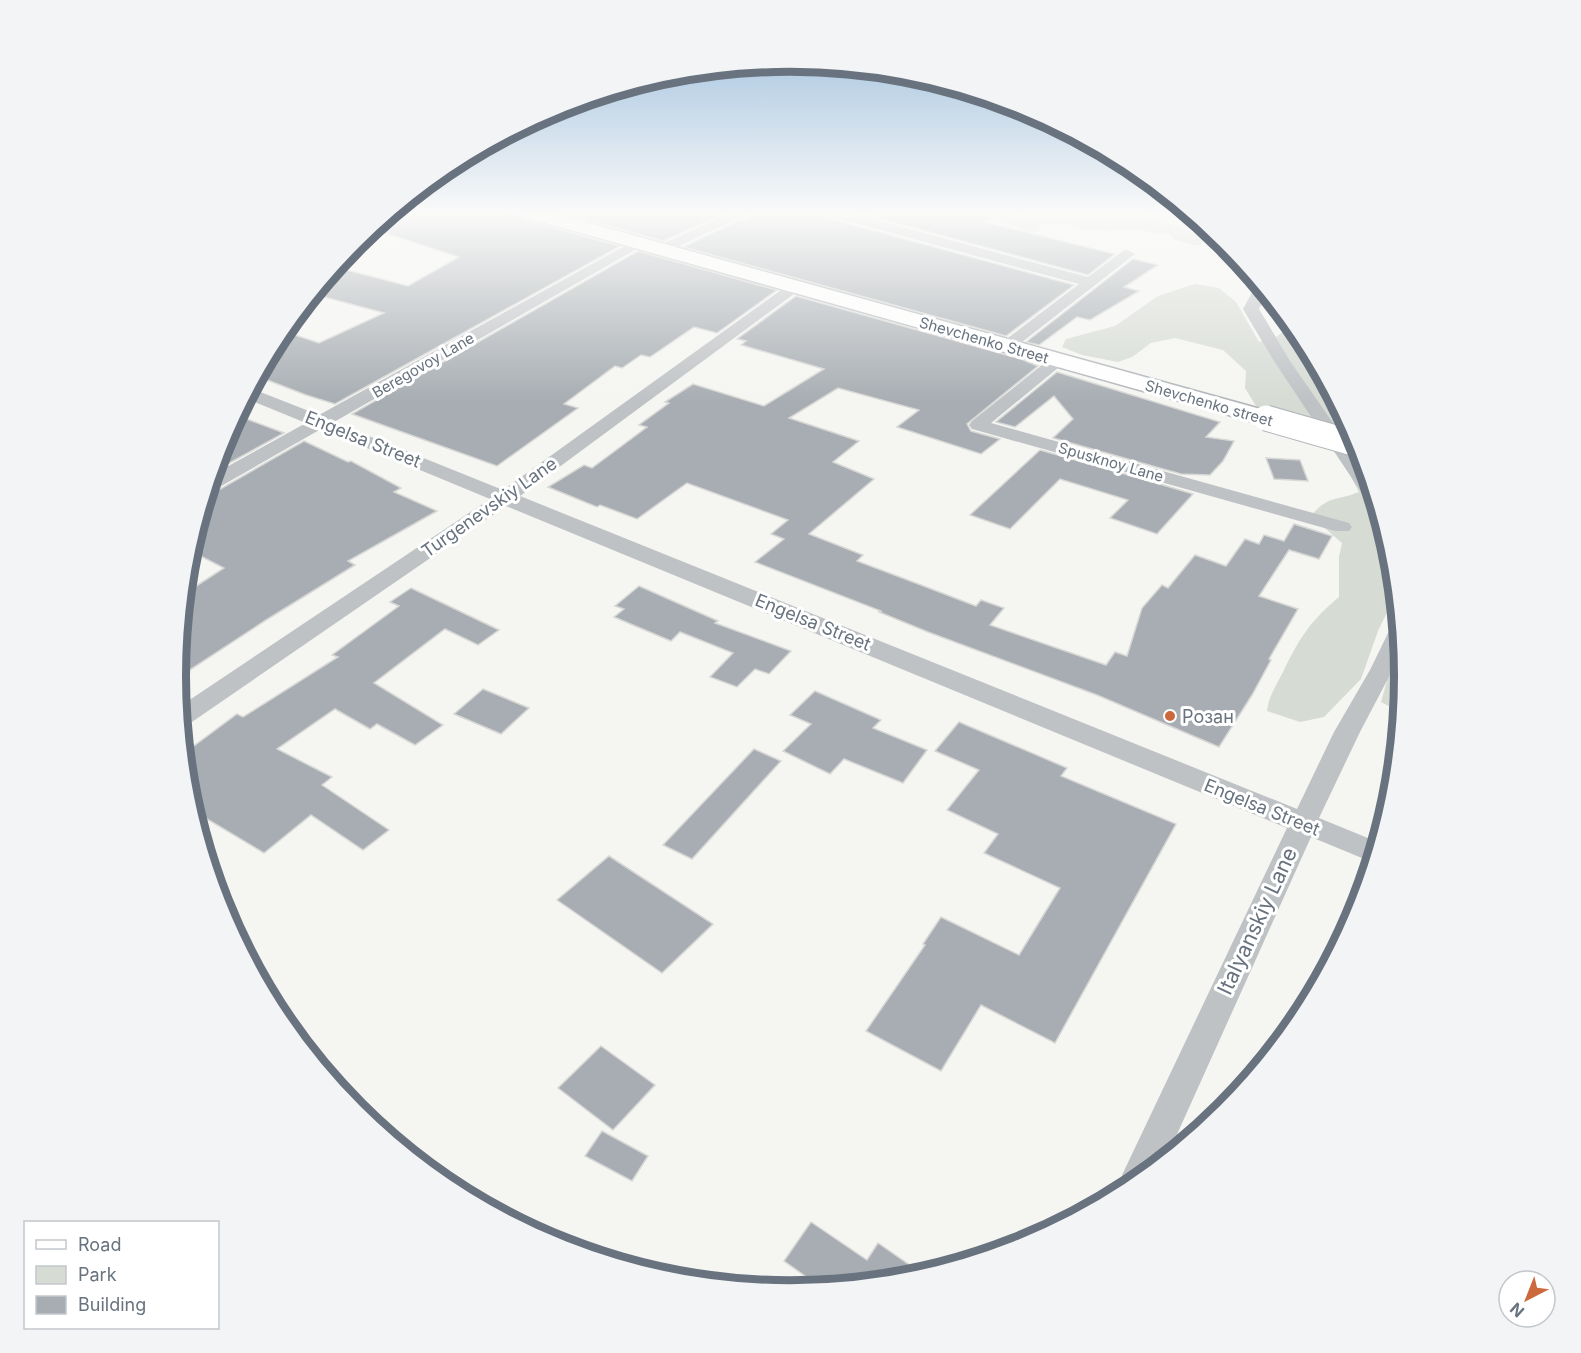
<svg xmlns="http://www.w3.org/2000/svg" width="1581" height="1353" font-family="Inter,sans-serif">
	<style>
		.green { fill: #d6dbd4 }
		.building { fill: #a7adb2; stroke: #d7d7d5; stroke-width: 1.5 }
		.lines { fill: none; stroke-linecap: round; stroke-linejoin: round }
		.secondary-casing { stroke: #b2b6ba; stroke-width: 3 }
		.street { fill: #bfc2c5; fill-rule: evenodd }
		.secondary { fill: #fff; fill-rule: evenodd }
		.secondary-bridge-casing { stroke: #b2b6ba; stroke-width: 27; stroke-linecap: butt }
		.secondary-bridge { stroke: #fff; stroke-width: 25 }
		.poi-dot { fill: #cb683c; stroke: #fff; stroke-width: 2 }
		.labels { text-anchor: middle; dominant-baseline: central; stroke-width: 6; stroke-linejoin: round; paint-order: stroke }
		.far-street-label { font-size: 15px; fill: #68737f; stroke: #fff }
		.street-label { font-size: 18px; fill: #68737f; stroke: #fff }
		.poi-label { font-size: 18px; fill: #68737f; stroke: #fff; text-anchor: start }
		.near-street-label { font-size: 21px; fill: #68737f; stroke: #fff }
		.rim { fill: none; stroke: #68737f; stroke-width: 8 }
	</style>
	<rect width="100%" height="100%" fill="#f5f5f2"/>
	<!-- green -->
	<g class="green">
		<polygon points="973,212 1138,212 1206,238 1199,246 1175,240 1171,235 1130,229 1109,231 1084,229 1064,224 1041,225 1040,230 1034,233"/>
		<polygon points="1195,284 1219,288 1236,302 1259,342 1276,337 1288,328 1295,327 1302,335 1358,439 1256,406 1245,388 1246,371 1223,350 1175,338 1151,343 1132,357 1118,362 1082,355 1062,347 1066,339 1115,326 1158,296"/>
		<path d="M 1365,462 L 1394,557 L 1397,592 L 1378,631 L 1361,679 L 1324,717 L 1300,722 L 1267,711 C 1269,695 1276,686 1283,672 C 1299,639 1310,621 1339,597 L 1339,557 L 1342,543 L 1311,516 C 1328,495 1337,501 1359,492 L 1352,479 Z"/>
		<polygon points="1401,631 1405,677 1402,713 1381,702"/>
	</g>
	<!-- building -->
	<g class="building">
		<polygon points="423,212 442,216 451,212 516,212 520,218 620,246 335,404 306,395 257,376 283,331 319,343 384,313 313,294 335,267 408,286 459,257 373,229"/>
		<polygon points="559,212 718,212 723,214 663,241"/>
		<polygon points="757,212 822,212 824,217 1074,285 1006,336 683,247 742,219 746,220"/>
		<polygon points="856,212 1005,212 984,222 1115,254 1088,275"/>
		<polygon points="638,251 777,290 717,333 694,327 650,357 641,355 622,368 615,366 564,404 578,408 497,466 352,414"/>
		<polygon points="1133,259 1158,265 1124,287 1139,291 1090,320 1077,317 1039,345 1026,342"/>
		<polygon points="796,296 1021,359 1038,366 967,424 971,431 1000,439 981,454 897,427 919,410 838,388 789,418 859,441 833,462 874,479 809,534 863,555 857,561 913,582 976,606 981,600 1004,608 990,625 1106,665 1115,652 1127,656 1142,608 1162,585 1168,588 1195,555 1226,566 1245,539 1259,544 1264,535 1284,541 1294,524 1332,536 1319,559 1289,550 1259,596 1298,609 1269,659 1271,660 1252,695 1219,747 1097,695 928,632 879,612 881,611 755,562 784,539 771,534 788,520 687,483 637,519 600,505 597,507 548,487 584,465 592,468 647,427 639,425 669,403 665,402 693,384 764,406 824,369 741,345 746,341 737,339"/>
		<polygon points="1057,372 1220,422 1206,437 1234,441 1223,461 1210,475 1181,474 1053,438 1073,419 1054,396 1015,427 996,422"/>
		<polygon points="236,415 284,433 213,472 222,441"/>
		<polygon points="304,441 348,462 351,461 401,488 394,492 437,511 348,561 355,565 266,620 176,679 184,594 224,568 189,550 207,492 217,491"/>
		<polygon points="1040,450 1153,482 1193,494 1157,534 1110,518 1128,500 1060,479 1010,529 970,515"/>
		<polygon points="1266,458 1300,460 1308,481 1274,479"/>
		<polygon points="639,586 718,621 715,623 791,651 769,674 755,669 737,687 710,677 733,653 680,632 671,641 614,617 624,609 615,606"/>
		<polygon points="411,588 499,630 478,645 445,629 374,683 443,725 415,745 377,724 370,729 335,709 277,749 332,777 322,785 389,830 363,850 311,815 264,853 192,810 187,796 183,754 237,714 243,717 338,657 332,655 399,606 390,602"/>
		<polygon points="483,689 529,708 501,734 454,714"/>
		<polygon points="815,691 881,720 873,728 927,750 903,783 844,759 830,774 783,751 811,724 790,715"/>
		<polygon points="959,722 1067,768 1061,776 1176,824 1055,1043 981,1005 941,1071 866,1031 925,945 923,944 941,917 1019,955 1060,888 984,853 998,834 947,810 979,770 935,751"/>
		<polygon points="754,749 781,761 692,859 663,845"/>
		<polygon points="609,856 713,924 662,973 557,900"/>
		<polygon points="601,1046 655,1085 613,1130 558,1088"/>
		<polygon points="602,1131 648,1156 632,1181 585,1156"/>
		<polygon points="811,1222 867,1260 878,1243 924,1275 910,1280 822,1288 784,1261"/>
	</g>
	<g class="lines">
		<!-- secondary casing -->
		<g class="secondary-casing">
			<polygon id="secondary" points="518,212 549,212 1275,413 1278,418 1275,423 1266,425 1257,423 521,216"/>
		</g>
		<!-- street -->
		<g class="street">
			<polygon points="733,212 751,212 665,253 655,253 653,250 655,247"/>
			<polygon points="824,212 846,212 1088,277 1123,251 1128,250 1135,254 1013,349 1001,349 999,346 1001,343 1079,284 825,215"/>
			<polygon points="637,239 644,243 642,246 334,422 503,490 788,285 793,284 800,288 798,291 520,496 1297,809 1334,732 1370,670 1390,629 1393,624 1400,622 1403,650 1360,732 1319,818 1380,843 1374,863 1311,837 1165,1161 1122,1194 1118,1185 1123,1173 1287,828 506,506 189,724 180,726 179,707 490,499 321,429 216,489 207,490 212,475 306,423 245,398 250,388 319,415"/>
			<polygon points="1259,283 1267,292 1259,309 1290,361 1369,475 1379,507 1370,505 1367,501 1274,361 1243,309 1255,287"/>
			<polygon points="1058,355 1064,357 1066,360 1064,363 991,423 1349,523 1352,527 1349,531 1335,531 972,429 969,425 972,421 1052,357"/>
		</g>
		<!-- secondary -->
		<use href="#secondary" class="secondary"/>
		<!-- secondary-bridge casing -->
		<g class="secondary-bridge-casing">
			<polyline id="secondary-bridge" points="1266,418 1360,445"/>
		</g>
		<!-- secondary-bridge -->
		<use href="#secondary-bridge" class="secondary-bridge"/>
	</g>
	<!-- sky -->
	<linearGradient id="sky" x2="0" y2="1"><stop stop-color="#95b9da"/><stop offset="0.53" stop-color="#fafaf9"/><stop offset="1" stop-color="#fafaf9" stop-opacity="0"/></linearGradient>
	<rect width="1581" height="402" fill="url(#sky)"/>
	<!-- markers -->
	<circle class="poi-dot" cx="1170" cy="716" r="6"/>
	<g class="labels">
		<!-- far-street labels -->
		<g class="far-street-label">
			<text transform="translate(984 340) rotate(16)">Shevchenko Street</text>
			<text transform="translate(423 365) rotate(-30)">Beregovoy Lane</text>
			<text transform="translate(1209 403) rotate(16)">Shevchenko street</text>
			<text transform="translate(1111 462) rotate(16)">Spusknoy Lane</text>
		</g>
		<!-- street labels -->
		<g class="street-label">
			<text transform="translate(363 439) rotate(22)">Engelsa Street</text>
			<text transform="translate(489 507) rotate(-35)">Turgenevskiy Lane</text>
			<text transform="translate(813 622) rotate(22)">Engelsa Street</text>
			<text transform="translate(1262 807) rotate(22)">Engelsa Street</text>
		</g>
		<!-- poi labels -->
		<g class="poi-label">
			<text x="1182" y="716">Розан</text>
		</g>
		<!-- near-street labels -->
		<g class="near-street-label">
			<text transform="translate(1257 921) rotate(-65)">Italyanskiy Lane</text>
		</g>
	</g>
	<!-- crop -->
	<path d="M0 0H1581V1353H0ZM186 676a604 604 0 1 1 1208 0a604 604 0 1 1-1208 0Z" fill="#f3f4f5" fill-rule="evenodd"/>
	<path class="rim" d="M186 676a604 604 0 1 1 1208 0a604 604 0 1 1-1208 0Z"/>
	<!-- legend -->
	<rect x="24" y="1221" width="195" height="108" fill="#ffffff" stroke="#c3c7cc" stroke-width="1.5"/>
	<rect x="36" y="1240" width="30" height="9" fill="#ffffff" stroke="#c3c7cc" stroke-width="1.5"/>
	<text x="78" y="1251" font-size="18" fill="#68737f">Road</text>
	<rect x="36" y="1266" width="30" height="18" fill="#d6dbd4" stroke="#c3c7cc" stroke-width="1.5"/>
	<text x="78" y="1281" font-size="18" fill="#68737f">Park</text>
	<rect x="36" y="1296" width="30" height="18" fill="#a7adb2" stroke="#c3c7cc" stroke-width="1.5"/>
	<text x="78" y="1311" font-size="18" fill="#68737f">Building</text>
	<!-- north arrow -->
	<g transform="translate(1527 1299) rotate(222)"><circle r="28" fill="#ffffff" stroke="#c3c7cc" stroke-width="1.5"/>
	<path d="M0-4.5L10 22L0 15L-10 22Z" fill="#cb683c"/>
	<text y="-9" font-size="16" font-weight="bold" text-anchor="middle" fill="#68737f">N</text>
	</g>
</svg>
